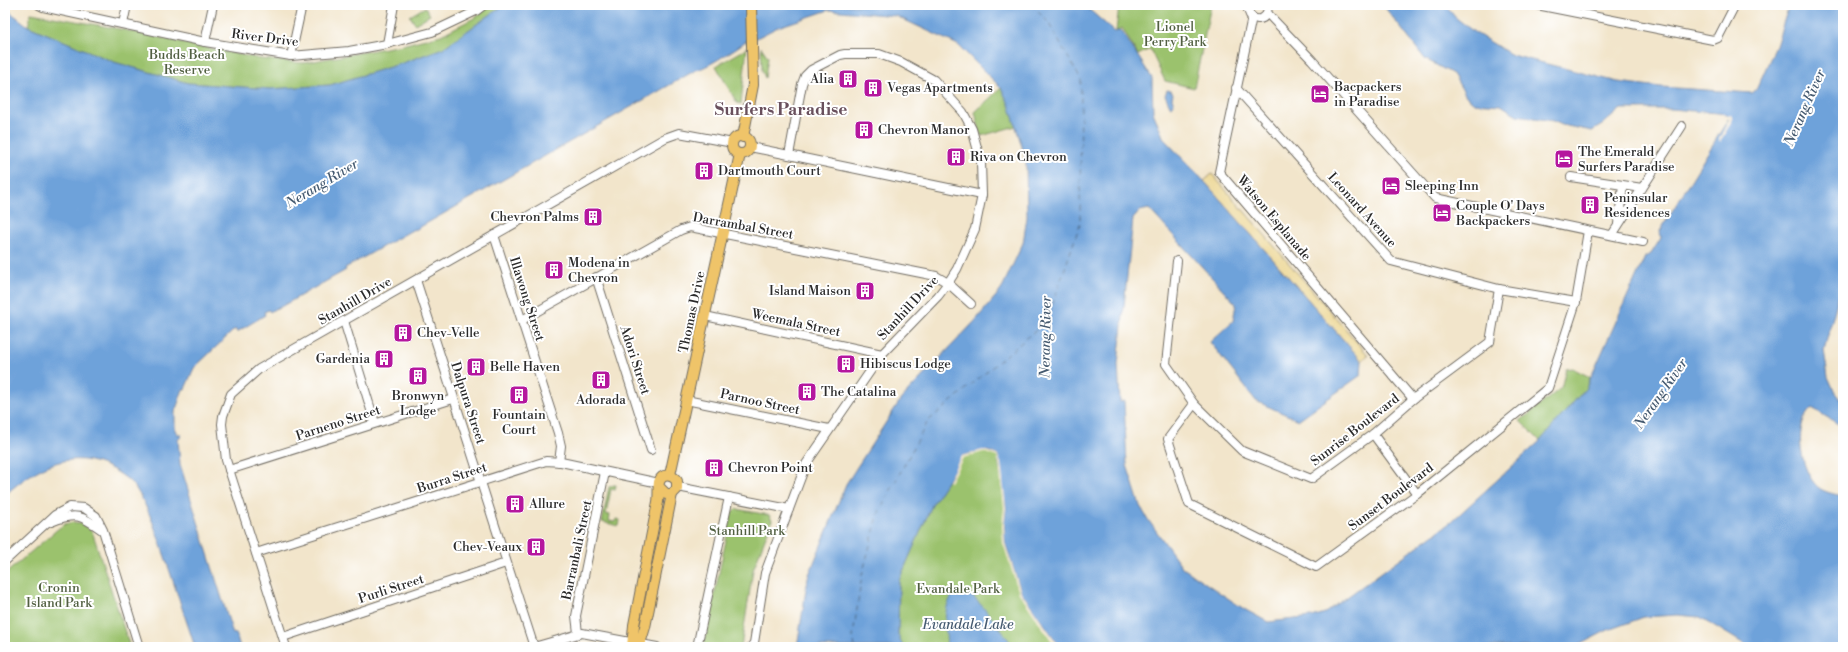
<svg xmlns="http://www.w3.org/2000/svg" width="1848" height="652" font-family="'Libre Bodoni',serif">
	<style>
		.green { fill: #9bc26d; stroke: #63764c }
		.sand { fill: #eeda9e; stroke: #8c8264 }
		.water { fill: #6ea2da; stroke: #4c6682 }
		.pier { fill: #f2e5cb }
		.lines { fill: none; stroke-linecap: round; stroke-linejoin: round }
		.ferry { stroke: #465b71; stroke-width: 1; stroke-dasharray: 5 4; stroke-linecap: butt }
		.minor-casing { stroke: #716c63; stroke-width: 10 }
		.major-casing { stroke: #716c63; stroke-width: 12 }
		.minor { stroke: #fff; stroke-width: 8 }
		.major { stroke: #efc469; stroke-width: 10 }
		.labels { text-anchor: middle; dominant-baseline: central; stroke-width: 4; stroke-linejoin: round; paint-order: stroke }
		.park-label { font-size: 13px; fill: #526042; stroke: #fff }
		.street-label { font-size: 13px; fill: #2b2b2b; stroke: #fff }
		.poi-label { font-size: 13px; fill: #2b2b2b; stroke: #fff; text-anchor: start }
		.water-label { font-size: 14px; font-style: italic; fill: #465b71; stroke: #fff }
		.district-label { font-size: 17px; font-weight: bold; fill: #69505d; stroke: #fff }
	</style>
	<rect width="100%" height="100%" fill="#fff"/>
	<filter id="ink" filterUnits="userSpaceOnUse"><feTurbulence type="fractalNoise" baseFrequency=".025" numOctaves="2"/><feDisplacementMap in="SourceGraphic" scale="8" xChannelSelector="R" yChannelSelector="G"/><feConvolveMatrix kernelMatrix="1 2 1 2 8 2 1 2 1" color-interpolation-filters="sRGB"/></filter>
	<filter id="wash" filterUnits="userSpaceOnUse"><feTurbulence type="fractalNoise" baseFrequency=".012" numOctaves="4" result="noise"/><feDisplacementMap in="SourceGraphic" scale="16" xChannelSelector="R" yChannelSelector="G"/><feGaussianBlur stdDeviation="0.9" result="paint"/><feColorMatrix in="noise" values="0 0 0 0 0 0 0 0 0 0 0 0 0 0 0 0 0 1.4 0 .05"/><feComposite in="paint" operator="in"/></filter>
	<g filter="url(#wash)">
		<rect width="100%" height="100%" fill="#f2e5cb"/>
		<!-- green -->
		<g class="green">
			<polygon points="490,5 504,5 443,48 400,64 330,85 270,89 188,83 114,62 28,26 31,13 120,29 261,59 303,63 402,45 441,35 478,16"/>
			<polygon points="1119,5 1211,5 1194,88 1165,81 1150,49 1138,55 1122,28 1116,31"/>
			<polygon points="425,7 430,15 415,24 410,16"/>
			<polygon points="747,47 741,104 737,103 716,66 746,49"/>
			<polygon points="761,47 768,57 765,78 762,70"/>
			<polygon points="1001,88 1008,101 1016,126 981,136 975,112"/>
			<polygon points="1572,368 1590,377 1586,388 1540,441 1520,421 1561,388 1566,369"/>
			<polygon points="983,450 998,456 1021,592 1060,647 903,647 898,635 899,580 932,505 959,463 961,456"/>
			<polygon points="614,485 616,485 615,490 611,489 606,514 610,515 609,521 615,522 616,519 620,520 619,526 602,522 609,487"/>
			<polygon points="736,509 769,515 772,520 753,570 741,647 707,647 704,643 732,512"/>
			<polygon points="73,522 80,523 92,531 130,647 5,646 5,574 59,528 65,524"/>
		</g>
		<!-- sand -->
		<polygon class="sand" points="1212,174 1368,355 1362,361 1204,181"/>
		<!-- water -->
		<g class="water">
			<path d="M 504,5 L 1084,5 L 1115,32 L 1121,30 L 1152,78 L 1153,112 L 1164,139 L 1204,181 L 1362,361 L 1361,375 L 1298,420 L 1256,401 L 1210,342 L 1233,321 L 1236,304 L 1149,209 L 1140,211 L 1133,219 L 1118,364 L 1120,402 L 1124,401 L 1127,465 L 1140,506 L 1149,521 L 1183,568 L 1244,609 L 1268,622 L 1312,617 L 1325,613 L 1451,522 L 1540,441 L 1586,388 L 1645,257 L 1651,254 L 1661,238 L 1660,231 L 1729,118 L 1727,114 L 1671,109 L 1621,109 L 1602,125 L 1592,131 L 1562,125 L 1553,121 L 1517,115 L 1501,105 L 1474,103 L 1466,96 L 1453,74 L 1425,59 L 1383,5 L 1445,5 L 1455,17 L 1474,32 L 1512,55 L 1618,82 L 1661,87 L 1752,93 L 1756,90 L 1776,46 L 1789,5 L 1843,5 L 1843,280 L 1824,350 L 1828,377 L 1834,390 L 1843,402 L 1843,427 L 1812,408 C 1793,424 1800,467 1815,484 C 1821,492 1834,494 1843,496 L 1843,647 L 1749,647 L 1700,617 L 1677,615 L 1644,617 L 1608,630 L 1575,647 L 1060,647 L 1021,592 L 1005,543 L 1004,526 L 1006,508 L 998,456 C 987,447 974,453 962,456 L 959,463 L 932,505 L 899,580 L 898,635 L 903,647 L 797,647 L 808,577 L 846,484 L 901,399 L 975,321 L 1001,290 L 1023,243 L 1027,217 L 1026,160 L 1009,104 L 1001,88 L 958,45 L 896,16 L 829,10 L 778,27 L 747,43 L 747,40 C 739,47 705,69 696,70 L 415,230 L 414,229 L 345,268 L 346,270 L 277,309 L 276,308 L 270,312 L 269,310 L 264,312 L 265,315 L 237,332 L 235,329 L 194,368 L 185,389 L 183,389 L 175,412 L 175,431 L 177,431 L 177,434 L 181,434 L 181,437 L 178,439 L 180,464 L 233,634 L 236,633 L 240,647 L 195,647 C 185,617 175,587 165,557 C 157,534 149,508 135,487 C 129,479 120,474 112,469 C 71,447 36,467 5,495 L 5,8 L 28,26 L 114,62 L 188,83 L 270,89 L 330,85 L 400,64 L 443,48 Z"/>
			<polygon points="1167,90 1172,92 1173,94 1172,98 1174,104 1172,107 1170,106 1165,95"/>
			<path d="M 955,593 C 960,593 965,593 970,595 C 980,600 1006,637 1014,647 L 947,647 C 946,630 941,606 955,593 Z"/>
		</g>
		<!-- pier -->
		<g class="pier">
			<polygon points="1699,112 1731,115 1733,119 1720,142 1719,139 1729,119 1729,118 1726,116"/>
			<polygon points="983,450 995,454 998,456 1001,463 1006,508 1004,526 1005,543 1021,592 1060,647 1058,647 1053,643 1019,593 1003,543 1002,526 1004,508 999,463 997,457 983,452 963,458 950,482 948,481 961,456"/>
		</g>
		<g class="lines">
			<!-- ferry -->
			<polyline class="ferry" points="855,647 853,636 862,575 879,512 928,421 1047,321 1080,224 1081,80 1048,22 1033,5"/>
		</g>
	</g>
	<g filter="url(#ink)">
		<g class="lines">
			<!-- minor casing -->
			<g class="minor-casing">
				<g id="minor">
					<polyline points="39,5 43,7 205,42 291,56 349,51 387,44 432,32 476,11 484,5"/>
					<path d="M 1250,5 L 1248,10 L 1250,15 C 1259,24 1270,17 1267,5"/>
					<polyline points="1537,5 1713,40 1718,38 1735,5"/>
					<polyline points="1267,13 1312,60 1435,198 1643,242"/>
					<polyline points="1252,17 1219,172 1413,399"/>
					<polyline points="123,24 127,5"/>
					<polyline points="205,42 213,5"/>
					<polyline points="387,44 394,5"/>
					<polyline points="291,56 302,5"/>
					<polyline points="1236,88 1391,261 1499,289 1576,302"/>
					<polyline points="750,147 982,195 975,229 957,269 948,283 938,296 882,354 806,464 765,573 754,643 751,647"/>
					<polyline points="789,155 802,84 805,76 811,70 840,55 845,54 879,54 901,62 934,80 963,112 972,129 981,162 982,195"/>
					<polyline points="1571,177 1642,188"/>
					<polyline points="1618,224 1623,186"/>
					<polyline points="494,235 558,433 561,446 559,462"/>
					<polyline points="1612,235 1682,126"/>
					<polyline points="1177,261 1166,364 1194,404 1242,451 1311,479 1373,434 1413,399 1490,342 1499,289"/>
					<polyline points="596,277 651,450"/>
					<polyline points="416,280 534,647"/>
					<polyline points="705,316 882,354"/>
					<polyline points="522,320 681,230 690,227 936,276 948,283 971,304"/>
					<polyline points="344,321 375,423"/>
					<polyline points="686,400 829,429"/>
					<polyline points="1194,404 1168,439 1189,504 1316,567 1417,494 1548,388 1576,302 1588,231"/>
					<polyline points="1373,434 1417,494"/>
					<polyline points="229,470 453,399"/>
					<polyline points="678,487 789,509"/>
					<path d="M 51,522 C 76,512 81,515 102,530"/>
					<polyline points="256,553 546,461 561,462 659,483"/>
					<polyline points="5,561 55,515 70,507 84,508 96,516 103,530 139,647"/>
					<polyline points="578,633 576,616 605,472"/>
					<polyline points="283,637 506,563"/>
					<polyline points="286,647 226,460 222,424 223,416 231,394 259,369 665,138 679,133 733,143"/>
					<polyline points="534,647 582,633 657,647"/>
					<polyline points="697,647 729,497"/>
				</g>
			</g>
			<!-- major casing -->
			<g class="major-casing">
				<g id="major">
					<circle cx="741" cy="145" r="9"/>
					<polyline points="743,137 753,85 751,5"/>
					<polyline points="670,475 740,154"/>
					<path d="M 632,647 L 634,625 L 658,502 C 659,496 658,488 659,482 C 662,473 672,474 677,481 L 677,489 L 672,494 L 666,494 L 660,488"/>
					<polyline points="639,647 645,627 672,494"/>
				</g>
			</g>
			<!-- minor -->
			<use href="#minor" class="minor"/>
			<!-- major -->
			<use href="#major" class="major"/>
		</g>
	</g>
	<!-- icons -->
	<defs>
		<g id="building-square" transform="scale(1)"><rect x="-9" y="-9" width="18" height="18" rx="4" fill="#b5179e" stroke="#fff"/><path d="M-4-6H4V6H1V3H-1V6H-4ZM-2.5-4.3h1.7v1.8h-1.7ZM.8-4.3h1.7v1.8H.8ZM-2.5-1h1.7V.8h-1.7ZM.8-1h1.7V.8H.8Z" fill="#fff"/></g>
		<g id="hotel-square" transform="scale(1)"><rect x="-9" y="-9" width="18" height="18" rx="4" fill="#b5179e" stroke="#fff"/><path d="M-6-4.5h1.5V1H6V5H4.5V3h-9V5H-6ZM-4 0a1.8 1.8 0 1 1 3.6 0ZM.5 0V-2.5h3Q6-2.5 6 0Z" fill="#fff"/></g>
	</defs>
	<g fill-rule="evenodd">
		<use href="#building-square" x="848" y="79"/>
		<use href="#building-square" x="873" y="88"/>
		<use href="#hotel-square" x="1320" y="94"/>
		<use href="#building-square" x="864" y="130"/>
		<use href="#building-square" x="956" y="157"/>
		<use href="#hotel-square" x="1564" y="159"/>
		<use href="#building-square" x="704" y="171"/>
		<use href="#hotel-square" x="1391" y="186"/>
		<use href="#building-square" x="1590" y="205"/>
		<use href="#hotel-square" x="1442" y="213"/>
		<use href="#building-square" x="593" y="217"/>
		<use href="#building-square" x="554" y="270"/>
		<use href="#building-square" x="865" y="291"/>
		<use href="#building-square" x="403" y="333"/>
		<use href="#building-square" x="384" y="359"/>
		<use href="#building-square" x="846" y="364"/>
		<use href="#building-square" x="476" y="367"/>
		<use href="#building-square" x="418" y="376"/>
		<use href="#building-square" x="601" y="380"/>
		<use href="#building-square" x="807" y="392"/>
		<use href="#building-square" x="519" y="395"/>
		<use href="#building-square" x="714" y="468"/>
		<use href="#building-square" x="515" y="504"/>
		<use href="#building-square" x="536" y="547"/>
	</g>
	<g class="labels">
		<!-- park labels -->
		<g class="park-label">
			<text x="1175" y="27">Lionel<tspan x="1175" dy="15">Perry Park</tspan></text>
			<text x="187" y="55">Budds Beach<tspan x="187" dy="15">Reserve</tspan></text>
			<text x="747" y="531">Stanhill Park</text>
			<text x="59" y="588">Cronin<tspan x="59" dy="15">Island Park</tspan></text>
			<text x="958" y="589">Evandale Park</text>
		</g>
		<!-- street labels -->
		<g class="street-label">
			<text transform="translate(265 38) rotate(7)">River Drive</text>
			<text transform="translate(1362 210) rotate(48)">Leonard Avenue</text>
			<text transform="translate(1274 218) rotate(50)">Watson Esplanade</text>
			<text transform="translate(743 226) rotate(10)">Darrambal Street</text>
			<text transform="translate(527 299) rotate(72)">Illawong Street</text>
			<text transform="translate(355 301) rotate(-30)">Stanhill Drive</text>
			<text transform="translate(908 308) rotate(-47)">Stanhill Drive</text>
			<text transform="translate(692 312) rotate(-78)">Thomas Drive</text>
			<text transform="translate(796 323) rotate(12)">Weemala Street</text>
			<text transform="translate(635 360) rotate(72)">Adori Street</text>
			<text transform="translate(760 402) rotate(12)">Parnoo Street</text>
			<text transform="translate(468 403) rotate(72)">Dalpura Street</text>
			<text transform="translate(338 423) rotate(-18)">Parneno Street</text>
			<text transform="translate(1355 430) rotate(-38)">Sunrise Boulevard</text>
			<text transform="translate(452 478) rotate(-18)">Burra Street</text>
			<text transform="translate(1391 497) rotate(-37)">Sunset Boulevard</text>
			<text transform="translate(577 550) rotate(-78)">Barranbali Street</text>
			<text transform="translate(391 589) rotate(-18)">Purli Street</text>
		</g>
		<!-- poi labels -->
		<g class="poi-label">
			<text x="834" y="79" text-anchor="end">Alia</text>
			<text x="1334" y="87">Bacpackers<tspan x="1334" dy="15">in Paradise</tspan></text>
			<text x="887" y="88">Vegas Apartments</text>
			<text x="878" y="130">Chevron Manor</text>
			<text x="1578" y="152">The Emerald<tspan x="1578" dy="15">Surfers Paradise</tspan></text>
			<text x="970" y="157">Riva on Chevron</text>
			<text x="718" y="171">Dartmouth Court</text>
			<text x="1405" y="186">Sleeping Inn</text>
			<text x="1604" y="198">Peninsular<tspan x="1604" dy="15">Residences</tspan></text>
			<text x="1456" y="206">Couple O' Days<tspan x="1456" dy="15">Backpackers</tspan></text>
			<text x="579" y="217" text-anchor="end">Chevron Palms</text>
			<text x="568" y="263">Modena in<tspan x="568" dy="15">Chevron</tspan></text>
			<text x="851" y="291" text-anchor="end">Island Maison</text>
			<text x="417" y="333">Chev-Velle</text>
			<text x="370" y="359" text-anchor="end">Gardenia</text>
			<text x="860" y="364">Hibiscus Lodge</text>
			<text x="490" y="367">Belle Haven</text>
			<text x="821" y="392">The Catalina</text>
			<text x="418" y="396" text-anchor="middle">Bronwyn<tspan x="418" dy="15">Lodge</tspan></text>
			<text x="601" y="400" text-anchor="middle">Adorada</text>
			<text x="519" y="415" text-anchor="middle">Fountain<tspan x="519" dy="15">Court</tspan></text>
			<text x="728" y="468">Chevron Point</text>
			<text x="529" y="504">Allure</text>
			<text x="522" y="547" text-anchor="end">Chev-Veaux</text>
		</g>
		<!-- water labels -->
		<g class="water-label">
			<text transform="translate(1805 108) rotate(-66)">Nerang River</text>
			<text transform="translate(322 184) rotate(-31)">Nerang River</text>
			<text transform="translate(1046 337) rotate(-89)">Nerang River</text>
			<text transform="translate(1661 394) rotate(-55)">Nerang River</text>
			<text x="968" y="625">Evandale Lake</text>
		</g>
		<!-- district labels -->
		<g class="district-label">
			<text x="781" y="110">Surfers Paradise</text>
		</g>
	</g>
	<!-- margin -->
	<rect width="1848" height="652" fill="none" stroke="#fff" stroke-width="20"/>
</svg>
